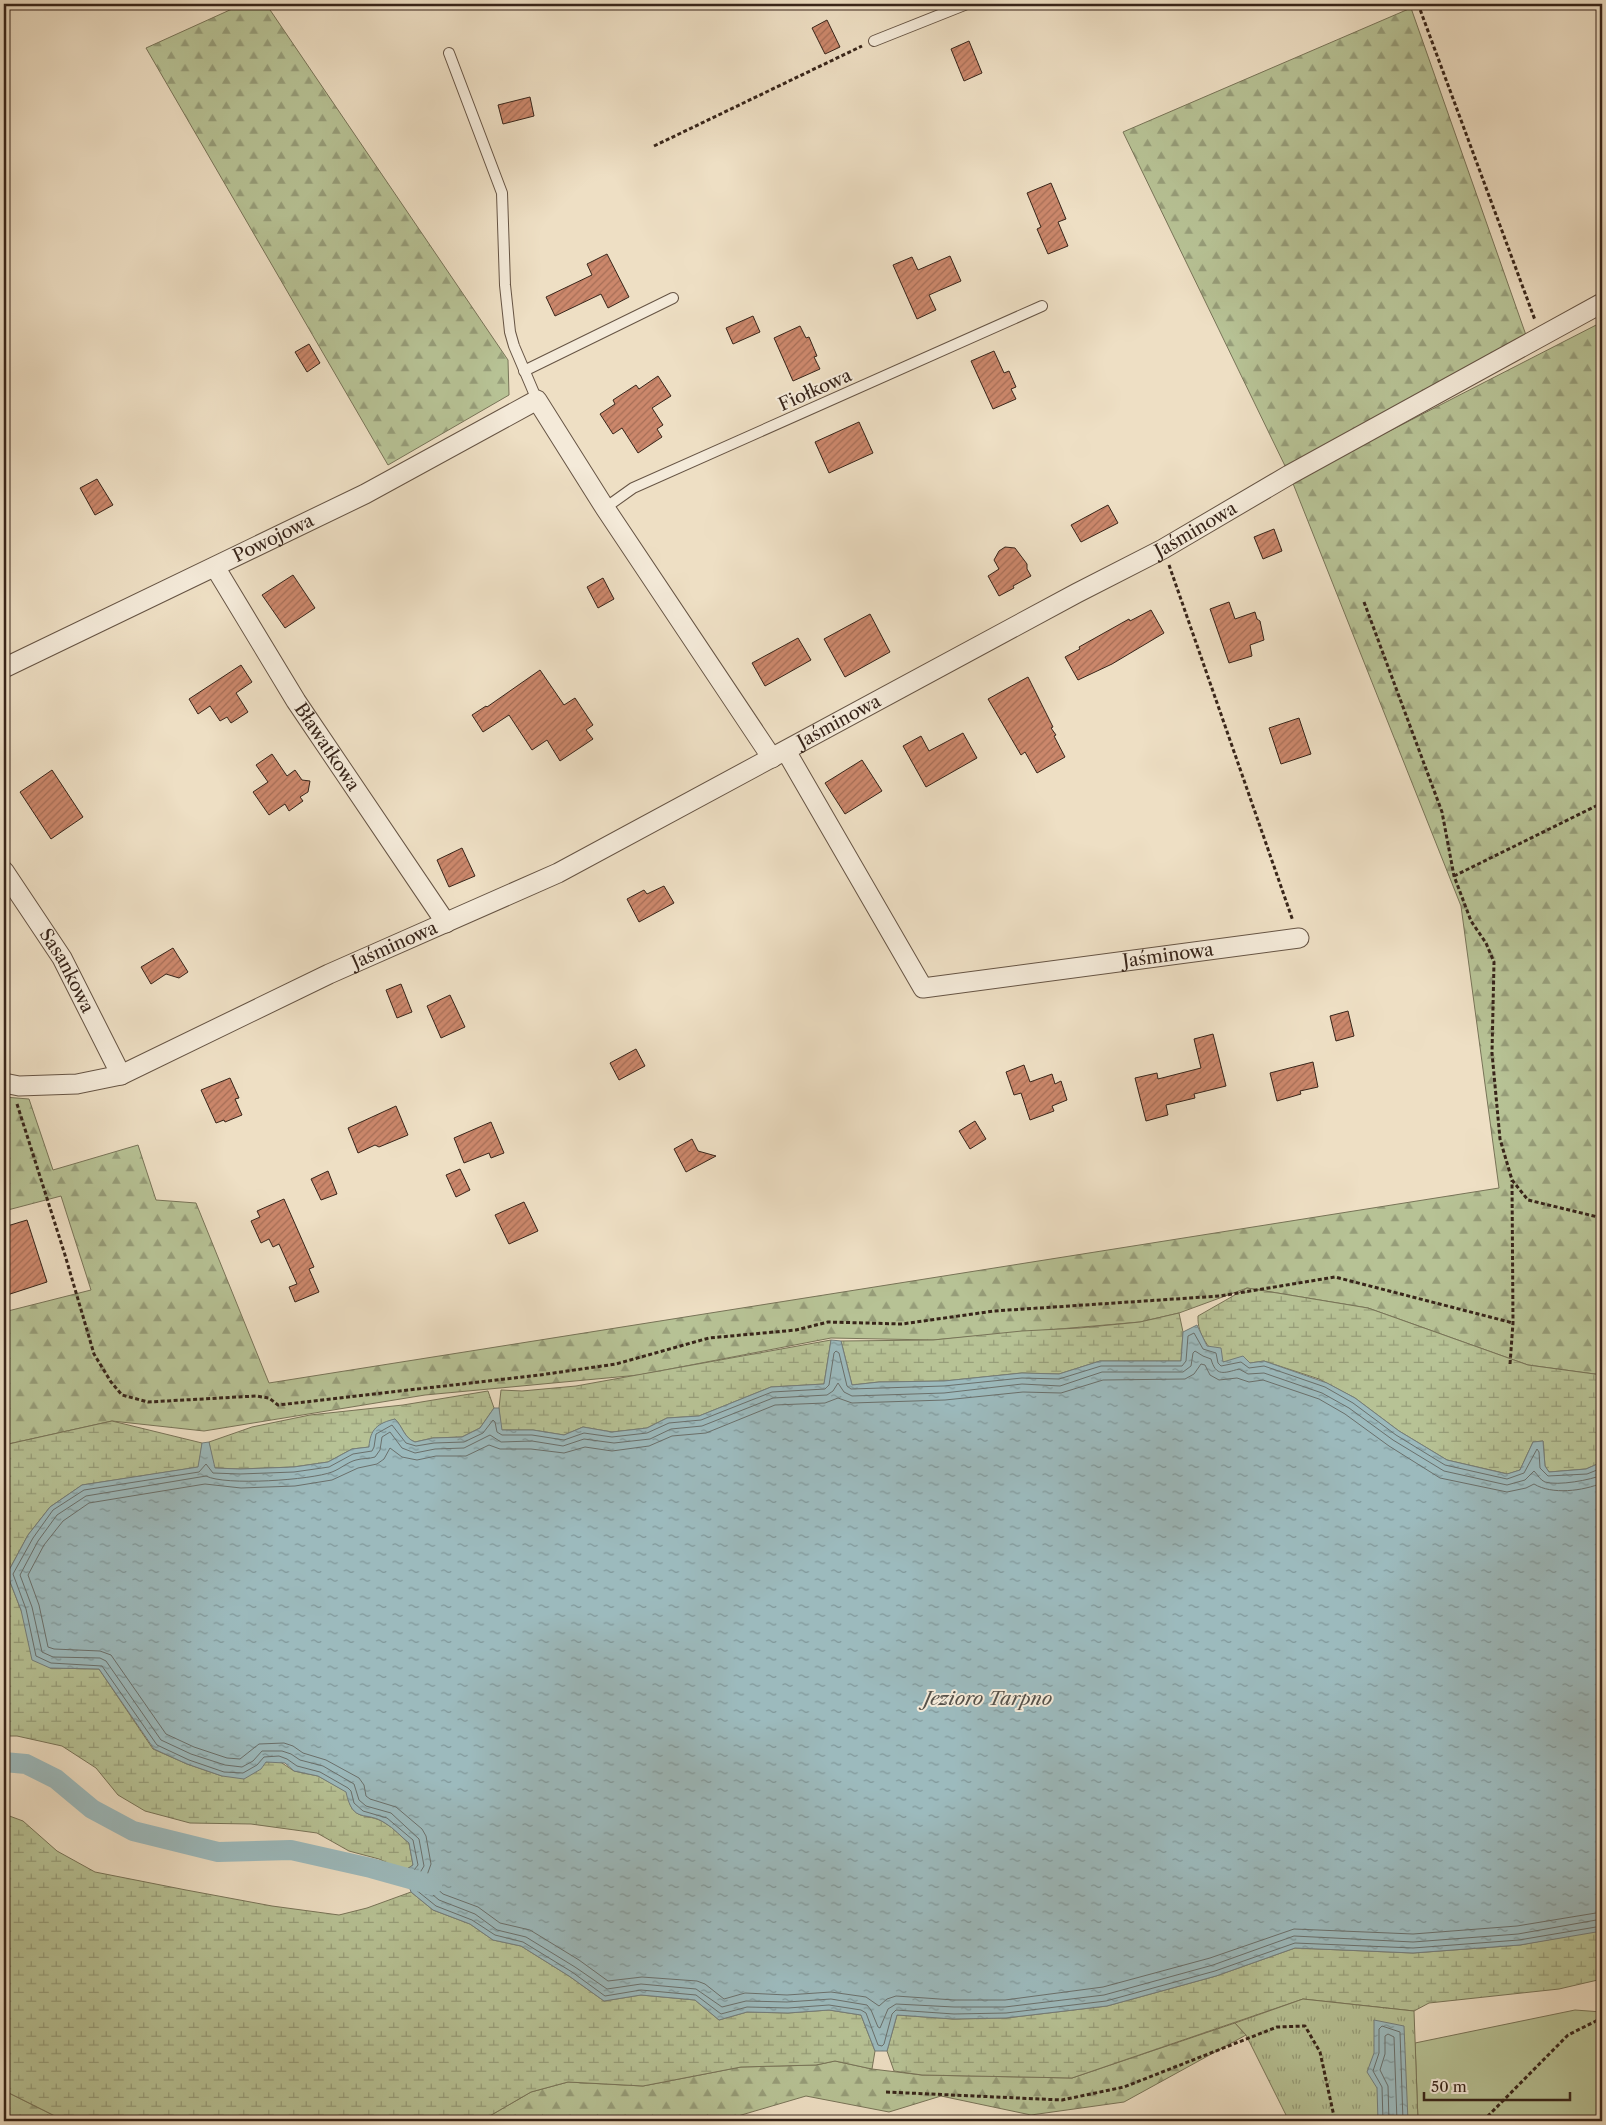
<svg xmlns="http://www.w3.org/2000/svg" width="1606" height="2125" font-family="'Libre Caslon Text',serif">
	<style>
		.grass { fill: #b7c295; stroke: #787458 }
		.forest { fill: url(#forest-firs); stroke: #787458 }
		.wetland { fill: url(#wetland-marsh); stroke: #787458 }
		.park { fill: url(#park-tufts); stroke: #787458 }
		.water { fill: url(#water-ripples); stroke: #747e7c }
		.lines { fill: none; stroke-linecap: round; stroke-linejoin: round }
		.shore { stroke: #6a706c; stroke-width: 1 }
		.canal { stroke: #9cbabd; stroke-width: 20 }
		.building { fill: url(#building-hatch); stroke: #38251a }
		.lane-casing { stroke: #665444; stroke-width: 12 }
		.street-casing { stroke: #665444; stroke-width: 21 }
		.path { stroke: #38251a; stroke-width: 3; stroke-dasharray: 4 2.5; stroke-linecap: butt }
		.lane { stroke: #f4ead9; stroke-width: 10 }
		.street { stroke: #f4ead9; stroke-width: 19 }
		.labels { text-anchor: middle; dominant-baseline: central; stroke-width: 4; stroke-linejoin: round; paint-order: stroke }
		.street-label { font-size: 18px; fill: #38251a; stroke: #f4ead9 }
		.water-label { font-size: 19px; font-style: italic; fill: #56524b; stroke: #f4ead9 }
	</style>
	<defs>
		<pattern id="forest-firs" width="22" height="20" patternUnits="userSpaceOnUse" patternTransform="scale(1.25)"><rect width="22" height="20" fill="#b7c295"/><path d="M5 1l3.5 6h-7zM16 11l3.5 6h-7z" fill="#969d79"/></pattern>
		<pattern id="wetland-marsh" width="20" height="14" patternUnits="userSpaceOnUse" patternTransform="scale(1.25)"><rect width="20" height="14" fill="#b7c295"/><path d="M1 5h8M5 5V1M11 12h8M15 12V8" fill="none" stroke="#969d79"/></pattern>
		<pattern id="park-tufts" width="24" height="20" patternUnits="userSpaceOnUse" patternTransform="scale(1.25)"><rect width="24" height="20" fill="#b7c295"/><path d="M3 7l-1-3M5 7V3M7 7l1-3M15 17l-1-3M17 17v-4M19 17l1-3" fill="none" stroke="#969d79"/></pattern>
		<pattern id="water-ripples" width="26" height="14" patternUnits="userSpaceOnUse" patternTransform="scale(1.25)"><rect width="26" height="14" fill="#9cbabd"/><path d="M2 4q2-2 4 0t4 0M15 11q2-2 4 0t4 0" fill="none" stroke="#809799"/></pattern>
		<pattern id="building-hatch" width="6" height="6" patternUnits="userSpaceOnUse" patternTransform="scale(1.25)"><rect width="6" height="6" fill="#cb876b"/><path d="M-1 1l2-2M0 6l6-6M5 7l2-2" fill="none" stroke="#a66e57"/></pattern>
	</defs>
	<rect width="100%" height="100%" fill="#eedfc4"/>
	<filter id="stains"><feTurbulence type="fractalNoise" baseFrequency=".004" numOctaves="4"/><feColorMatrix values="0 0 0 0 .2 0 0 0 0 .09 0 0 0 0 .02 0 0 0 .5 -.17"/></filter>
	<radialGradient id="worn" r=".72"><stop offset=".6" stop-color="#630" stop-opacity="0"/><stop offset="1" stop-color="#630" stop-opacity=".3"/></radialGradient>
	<!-- grass -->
	<polygon class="grass" points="1575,2010 1602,2012 1602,2121 1418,2121 1415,2043"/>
	<!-- forest -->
	<g class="forest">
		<polygon points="243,4 266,4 508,360 509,395 388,465 146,48"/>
		<polygon points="1411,8 1527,338 1287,470 1123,132"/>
		<polygon points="1602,322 1602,1375 1528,1365 1368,1308 1247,1288 1179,1313 1140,1322 933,1340 831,1338 639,1375 425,1395 204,1431 112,1421 4,1445 4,1312 91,1290 61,1196 4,1211 4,1097 29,1099 53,1170 138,1145 156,1200 196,1203 269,1383 1499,1188 1461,906 1292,481"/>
		<polygon points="1235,2023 1246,2035 1124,2102 1031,2115 941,2096 889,2112 806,2096 738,2116 696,2121 481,2121 531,2092 568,2082 643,2086 741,2067 816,2065 835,2061 872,2069 922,2075 1072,2078"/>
		<polygon points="4,2093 9,2093 65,2121 4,2121"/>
	</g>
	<!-- wetland -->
	<g class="wetland">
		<path d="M 1247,1288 L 1368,1308 L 1528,1365 L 1602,1375 L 1602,1462 L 1586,1469 L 1549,1472 L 1545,1466 L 1543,1441 L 1533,1442 L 1520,1470 L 1508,1474 L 1447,1460 L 1399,1431 L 1355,1398 L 1319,1379 L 1264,1361 L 1250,1363 L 1223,1362 C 1210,1349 1197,1336 1198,1316 Z"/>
		<polygon points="1179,1313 1183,1332 1181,1361 1100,1361 1059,1374 1022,1373 944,1381 879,1382 852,1385 841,1341 933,1340 1022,1331 1079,1328 1140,1322"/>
		<polygon points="831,1340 824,1384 771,1387 699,1416 667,1418 647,1428 612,1432 583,1427 564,1435 533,1430 501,1430 499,1408 501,1390 522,1391 576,1386"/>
		<path d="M 488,1391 L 494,1408 L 480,1428 L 462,1437 L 433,1438 L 415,1442 C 404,1438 403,1427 395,1419 C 376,1426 372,1426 370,1447 L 352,1449 L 328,1462 L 293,1467 L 240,1469 L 214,1468 L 209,1442 L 252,1427 L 310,1415 L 403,1405 Z"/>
		<path d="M 112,1421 L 202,1443 L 199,1467 L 82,1485 L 50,1507 L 28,1535 L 7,1574 L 21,1610 L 50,1668 L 99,1669 L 153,1749 L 187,1764 L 222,1776 L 266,1762 L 279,1761 L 294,1771 L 318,1776 L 347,1792 C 352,1824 366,1811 385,1823 C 394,1828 401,1837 409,1843 L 413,1865 L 404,1871 L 379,1859 L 349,1851 L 317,1833 L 251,1824 L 190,1823 L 145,1811 L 118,1795 L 96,1768 L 62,1746 L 17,1736 L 4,1736 L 4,1445 Z"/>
		<polygon points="4,1814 23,1821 57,1851 95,1872 186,1890 272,1906 339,1915 367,1908 411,1892 433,1910 470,1924 493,1940 521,1946 569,1976 604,2001 641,1995 695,2000 719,2020 747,2012 788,2013 829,2010 861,2015 875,2051 872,2069 835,2061 816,2065 741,2067 643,2086 568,2082 531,2092 481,2121 65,2121 9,2093 4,2093"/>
		<polygon points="1599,1930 1602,1931 1602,1979 1559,1989 1429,2003 1414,2011 1303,1999 1072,2078 922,2075 894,2071 887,2051 897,2015 953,2019 1006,2018 1107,2006 1216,1976 1295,1948 1413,1953 1520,1945"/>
	</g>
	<!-- park -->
	<polygon class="park" points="1303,1999 1414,2011 1418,2121 1289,2121 1246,2035 1235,2023"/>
	<!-- water -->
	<g class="water">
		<path d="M 1197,1325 L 1207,1346 L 1221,1348 L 1223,1362 L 1243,1356 L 1250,1363 L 1264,1361 L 1327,1383 L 1355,1398 L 1399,1431 L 1447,1460 L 1507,1474 L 1520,1470 L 1533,1442 L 1543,1441 L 1545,1466 L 1549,1472 L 1586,1469 L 1602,1462 L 1602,1931 L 1520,1945 L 1413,1953 L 1295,1948 L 1216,1976 L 1107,2006 L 1006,2018 L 953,2019 L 897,2015 L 887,2051 L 875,2051 L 861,2015 L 829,2010 L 788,2013 L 747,2012 L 719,2020 L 695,2000 L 641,1995 L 604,2001 L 569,1976 L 521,1946 L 493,1940 L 470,1924 L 433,1910 L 411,1892 L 404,1871 L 413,1865 L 409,1843 C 401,1837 394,1828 385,1823 C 366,1810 353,1825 346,1792 L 318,1776 L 294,1771 L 285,1763 L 266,1762 L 261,1769 L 244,1779 L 222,1776 L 187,1764 L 154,1749 L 99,1669 L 50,1668 L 32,1660 L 21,1610 L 7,1574 L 28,1535 L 50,1507 L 82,1485 L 198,1467 L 202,1443 L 209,1442 L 215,1468 L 240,1469 L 294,1467 L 328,1462 L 352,1449 L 369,1447 C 370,1429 378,1423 395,1419 C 403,1427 404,1438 415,1442 L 433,1438 L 462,1437 L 480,1428 L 494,1408 L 499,1408 L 502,1430 L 533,1430 L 564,1435 L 583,1427 L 612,1432 L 647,1428 L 667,1418 L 699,1416 L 771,1387 L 824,1384 L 831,1340 L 841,1341 L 852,1385 L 879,1382 L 944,1381 L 1022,1373 L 1059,1374 L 1100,1361 L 1181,1361 L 1183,1332 Z"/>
		<polygon points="1374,2020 1404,2026 1408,2121 1378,2121 1377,2088 1367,2072 1374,2053"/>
	</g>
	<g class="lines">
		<!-- shore -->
		<g class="shore">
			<polyline points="1602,1468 1587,1474 1548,1476 1540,1468 1539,1452 1537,1449 1524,1473 1507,1479 1445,1465 1396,1435 1353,1403 1325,1387 1264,1366 1249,1368 1241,1362 1221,1366 1218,1363 1216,1353 1203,1349 1194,1333 1188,1336 1186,1361 1182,1366 1101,1366 1059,1379 1022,1378 944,1386 851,1389 847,1386 839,1353 836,1351 834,1353 829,1385 825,1389 772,1392 701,1420 669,1423 647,1433 612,1437 584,1433 564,1440 532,1435 502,1435 497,1432 495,1422 493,1420 483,1433 464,1442 434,1443 416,1446 406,1443 392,1425 376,1434 374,1447 372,1451 353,1454 329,1467 294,1472 240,1474 213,1473 206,1464 199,1472 84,1490 53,1510 33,1538 13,1574 26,1609 36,1656 51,1663 102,1666 157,1745 189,1760 224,1772 243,1773 257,1765 264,1757 279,1756 287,1759 297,1766 320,1772 348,1788 351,1791 354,1803 363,1811 387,1818 413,1840 418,1865 411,1874 415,1889 436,1906 472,1920 495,1935 523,1942 572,1972 605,1996 641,1990 696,1995 721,2014 747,2007 788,2008 829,2005 861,2010 866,2013 878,2045 882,2046 884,2044 892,2014 896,2010 954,2014 1006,2013 1106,2001 1215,1971 1295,1943 1413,1948 1519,1940 1602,1926"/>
			<path d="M 1602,1475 C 1591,1480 1558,1486 1545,1482 C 1540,1480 1538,1475 1534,1471 L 1525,1480 L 1507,1485 L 1444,1471 L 1393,1440 L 1349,1408 L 1322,1393 L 1264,1373 L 1248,1374 L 1239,1369 C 1224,1373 1216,1377 1211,1359 L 1203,1356 L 1195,1351 L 1193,1353 L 1191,1366 L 1183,1372 L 1102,1372 L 1060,1386 L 1022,1384 L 944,1393 L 852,1396 L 844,1392 L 838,1383 L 833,1391 L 827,1395 L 773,1398 L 702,1426 L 671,1429 L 650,1439 L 614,1443 L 584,1439 L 563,1446 L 532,1441 L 501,1442 L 490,1435 L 464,1448 L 435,1449 L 415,1453 L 402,1448 L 390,1432 L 382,1437 L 380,1450 L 375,1457 C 369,1459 363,1458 356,1460 C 348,1462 340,1469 332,1472 C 311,1480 225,1486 206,1476 L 86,1496 L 57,1515 L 38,1541 L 20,1575 L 32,1607 L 42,1652 L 53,1657 L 100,1658 L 106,1661 L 161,1740 L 191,1754 L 225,1765 L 242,1767 L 253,1761 L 262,1751 L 282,1751 L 291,1754 L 300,1760 L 323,1766 L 354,1784 L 359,1800 L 366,1806 L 391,1813 L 419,1839 L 424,1866 L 418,1876 L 421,1885 L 439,1900 L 475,1914 L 497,1930 L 526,1937 L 575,1967 L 607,1989 L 641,1984 L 696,1989 L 722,2007 L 746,2001 L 787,2002 L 831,1999 L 867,2005 L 871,2010 L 878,2027 L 880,2028 L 888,2009 L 896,2004 L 954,2007 L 1005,2007 L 1104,1995 L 1213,1965 L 1294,1936 L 1413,1942 L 1518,1934 L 1602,1919"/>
			<path d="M 1602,1483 C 1583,1491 1552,1495 1534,1484 L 1526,1488 L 1507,1492 L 1440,1478 L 1389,1446 L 1345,1414 L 1319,1399 L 1263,1380 L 1249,1382 L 1237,1378 L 1219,1380 L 1210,1375 L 1205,1365 L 1201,1364 L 1194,1374 L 1185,1379 L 1103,1380 L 1061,1393 L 1023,1392 L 945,1400 L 852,1403 L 838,1398 L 825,1403 L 775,1405 L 706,1433 L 672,1436 L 649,1446 L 612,1451 L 585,1447 L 564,1453 L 531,1449 L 500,1449 L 489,1445 L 466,1456 L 436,1456 L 417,1460 L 402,1457 L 390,1448 L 384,1459 L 377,1464 L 358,1468 L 332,1480 L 295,1486 L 241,1488 L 205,1484 L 89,1503 L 63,1521 L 44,1545 L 28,1575 L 39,1605 L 48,1647 L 54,1649 L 100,1651 L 111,1655 L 166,1734 L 194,1747 L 227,1758 L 240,1759 L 259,1744 L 284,1743 L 293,1746 L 303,1753 L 326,1760 L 359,1778 L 364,1785 L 366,1796 L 370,1799 L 396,1807 L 422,1829 L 426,1836 L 431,1864 L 426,1878 L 428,1881 L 443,1894 L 478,1907 L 500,1923 L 530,1930 L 579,1960 L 608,1981 L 642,1977 L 697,1981 L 705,1984 L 724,1999 L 745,1993 L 787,1995 L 831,1992 L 866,1997 L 879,2006 L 887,1999 L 896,1996 L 954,2000 L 1005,2000 L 1103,1987 L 1210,1958 L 1294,1929 L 1413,1934 L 1517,1926 L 1602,1912"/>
			<polyline points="1383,2121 1382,2087 1373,2071 1379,2053 1379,2029 1382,2026 1400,2032 1403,2121"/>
			<polyline points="1389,2121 1388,2086 1380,2070 1385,2054 1385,2036 1388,2034 1394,2037 1397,2121"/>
		</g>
		<!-- canal -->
		<polyline class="canal" points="4,1762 26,1764 56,1779 92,1809 133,1831 218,1852 291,1850 371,1868 432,1885"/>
	</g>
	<!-- building -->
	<g class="building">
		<polygon points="827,20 840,47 825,54 812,28"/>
		<polygon points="969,41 982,73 964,81 951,49"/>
		<polygon points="530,97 534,116 503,124 498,105"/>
		<polygon points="1051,183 1066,219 1058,222 1068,246 1048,254 1037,229 1041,227 1027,193"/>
		<polygon points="607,254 629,297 608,308 601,294 555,316 546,297 592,275 587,264"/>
		<polygon points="950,256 961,281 929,295 936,310 917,319 893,265 912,257 918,270"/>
		<polygon points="753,316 760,332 733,344 726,328"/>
		<polygon points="800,326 806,338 809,337 817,356 814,357 820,369 793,381 774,338"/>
		<polygon points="309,344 320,363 307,372 295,352"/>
		<polygon points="994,351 1004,373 1009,371 1016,387 1011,389 1016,399 993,409 971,361"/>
		<polygon points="658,376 671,396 652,408 663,425 657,429 662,437 638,453 622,428 613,434 600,414 615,404 613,400 636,385 639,389"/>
		<polygon points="859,422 873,453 829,473 815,442"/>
		<polygon points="97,479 113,505 95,515 80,488"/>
		<polygon points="1108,505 1118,523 1081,542 1071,525"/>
		<polygon points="1274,529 1282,551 1263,559 1254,537"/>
		<polygon points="1005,547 1015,548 1027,564 1027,569 1031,576 1013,586 1014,588 999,596 988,576 999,569 994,560 999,551"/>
		<polygon points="293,575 315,608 285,628 262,595"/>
		<polygon points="603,578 614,599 598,608 587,587"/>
		<polygon points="1229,602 1235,619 1255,612 1257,619 1260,621 1264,640 1250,645 1252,656 1229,663 1210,609"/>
		<polygon points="1151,610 1164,633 1112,664 1078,680 1065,657 1080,649 1079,647 1129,619 1130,621"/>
		<polygon points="870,614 890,652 845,677 824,639"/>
		<polygon points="798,638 811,660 765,686 752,663"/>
		<polygon points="241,665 252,682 236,693 248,712 231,723 227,717 220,721 210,706 198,714 189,699"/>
		<polygon points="540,670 564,705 575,698 593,725 586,730 593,739 560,761 547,740 532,750 509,715 483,732 472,715 486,706 487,707"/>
		<polygon points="1028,677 1053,727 1051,728 1056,735 1054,736 1065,757 1037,773 1025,752 1021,755 988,699"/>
		<polygon points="1299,718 1311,754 1281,764 1269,728"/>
		<polygon points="963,733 977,758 926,787 903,746 921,736 929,751"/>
		<polygon points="272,754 287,776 295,770 302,780 310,781 308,792 300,797 303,801 289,811 285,804 269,815 253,792 268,782 256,765"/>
		<polygon points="862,760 882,791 845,814 825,783"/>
		<polygon points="52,770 83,817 51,839 20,792"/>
		<polygon points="462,848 475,876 449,887 437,860"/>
		<polygon points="664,886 674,903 639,922 627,899 644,890 647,894"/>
		<polygon points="173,948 188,972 179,978 166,974 151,984 141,967"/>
		<polygon points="401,984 412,1012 397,1018 386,990"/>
		<polygon points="450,995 465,1027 441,1038 427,1006"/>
		<polygon points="1348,1011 1354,1036 1336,1041 1330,1016"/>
		<polygon points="1213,1034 1226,1086 1194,1094 1195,1098 1166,1105 1168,1115 1146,1121 1135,1078 1157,1073 1158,1079 1201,1068 1194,1039"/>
		<polygon points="636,1049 645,1066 619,1080 610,1063"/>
		<polygon points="1313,1062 1318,1087 1300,1091 1301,1094 1277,1101 1270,1073"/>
		<polygon points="1024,1065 1030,1082 1052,1074 1055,1084 1061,1081 1067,1100 1052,1106 1054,1111 1030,1120 1021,1093 1014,1095 1006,1072"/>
		<polygon points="230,1078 239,1098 235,1099 242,1115 225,1122 224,1120 216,1123 201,1090"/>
		<polygon points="396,1106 408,1135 379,1147 375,1145 358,1153 348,1128"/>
		<polygon points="975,1121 986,1139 970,1149 959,1131"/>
		<polygon points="491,1122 504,1153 491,1158 489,1153 464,1163 454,1138"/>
		<polygon points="692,1139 698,1151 716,1156 686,1172 674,1149"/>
		<polygon points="460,1169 470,1190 456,1197 446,1175"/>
		<polygon points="328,1171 337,1194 321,1200 311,1179"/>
		<polygon points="284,1199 314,1267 309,1269 319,1292 295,1302 289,1287 297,1284 279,1244 273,1247 269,1239 261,1243 251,1221 260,1217 257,1211"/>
		<polygon points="524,1202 538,1231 509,1244 495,1215"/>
		<polygon points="27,1220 47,1282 4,1296 4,1227"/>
	</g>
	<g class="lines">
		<!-- lane casing -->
		<g class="lane-casing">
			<g id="lane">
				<polyline points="874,41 967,4"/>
				<polyline points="449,53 502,193 505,285 510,332 514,346 537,400"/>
				<polyline points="524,371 673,298"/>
				<polyline points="605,508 633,488 1042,306"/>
			</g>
		</g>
		<!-- street casing -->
		<g class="street-casing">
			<g id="street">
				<path id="s1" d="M 215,567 L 296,701 L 446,923"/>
				<path id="s2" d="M 4,668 L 365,494 L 537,400 L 605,508 L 772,758"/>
				<path id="s3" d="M 786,751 L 923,988 L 1299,938"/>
				<path id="s4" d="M 4,871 L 62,958 L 121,1075"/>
				<path id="s5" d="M 4,1083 L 19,1086 L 77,1084 L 121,1075 L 329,974 L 558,873 L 1077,593 L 1163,549 L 1289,475 L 1602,303"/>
			</g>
		</g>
		<!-- path -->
		<g class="path">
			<polyline points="1418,4 1535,320"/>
			<polyline points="654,146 862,46"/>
			<polyline points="1169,565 1293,921"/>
			<polyline points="1364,602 1442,812 1454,876 1471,921 1486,943 1494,962 1492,1053 1500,1139 1512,1180 1528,1200 1602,1218"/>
			<polyline points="1454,876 1602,803"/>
			<polyline points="17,1104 65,1255 94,1354 111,1382 122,1395 148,1402 256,1396 269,1398 278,1405 540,1375 616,1364 709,1338 796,1330 828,1322 902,1324 994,1311 1220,1296 1335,1277 1513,1323"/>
			<polyline points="1510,1364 1513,1323 1512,1181"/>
			<polyline points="886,2092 1062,2100 1124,2087 1277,2027 1305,2026 1320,2052 1335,2121"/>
			<polyline points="1483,2121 1568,2035 1602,2018"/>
		</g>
		<!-- lane -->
		<use href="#lane" class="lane"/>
		<!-- street -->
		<use href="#street" class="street"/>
	</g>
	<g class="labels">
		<!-- street labels -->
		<g class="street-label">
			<text transform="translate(815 390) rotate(-24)">Fiołkowa</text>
			<text stroke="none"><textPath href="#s5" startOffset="1324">Jaśminowa</textPath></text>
			<text stroke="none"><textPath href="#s2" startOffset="299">Powojowa</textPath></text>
			<text stroke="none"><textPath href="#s5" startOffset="919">Jaśminowa</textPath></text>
			<text stroke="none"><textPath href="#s1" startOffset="212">Bławatkowa</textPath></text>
			<text stroke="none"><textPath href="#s5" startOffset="421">Jaśminowa</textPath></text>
			<text stroke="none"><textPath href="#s3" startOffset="521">Jaśminowa</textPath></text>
			<text stroke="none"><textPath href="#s4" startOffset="118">Sasankowa</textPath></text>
		</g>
		<!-- water labels -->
		<g class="water-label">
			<text x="988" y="1698">Jezioro Tarpno</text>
		</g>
	</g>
	<!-- margin -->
	<rect width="1606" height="2125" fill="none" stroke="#eedfc4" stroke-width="20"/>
	<rect x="5" y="5" width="1596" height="2115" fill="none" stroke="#38251a" stroke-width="2.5"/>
	<rect x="10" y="10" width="1586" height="2105" fill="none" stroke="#38251a"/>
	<!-- scale -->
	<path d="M1424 2092v8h146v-8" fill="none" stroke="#38251a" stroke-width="2.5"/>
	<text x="1431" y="2092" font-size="15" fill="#38251a" stroke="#f4ead9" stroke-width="4" paint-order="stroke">50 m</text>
	<rect width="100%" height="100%" filter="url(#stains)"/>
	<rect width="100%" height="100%" fill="url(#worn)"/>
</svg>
